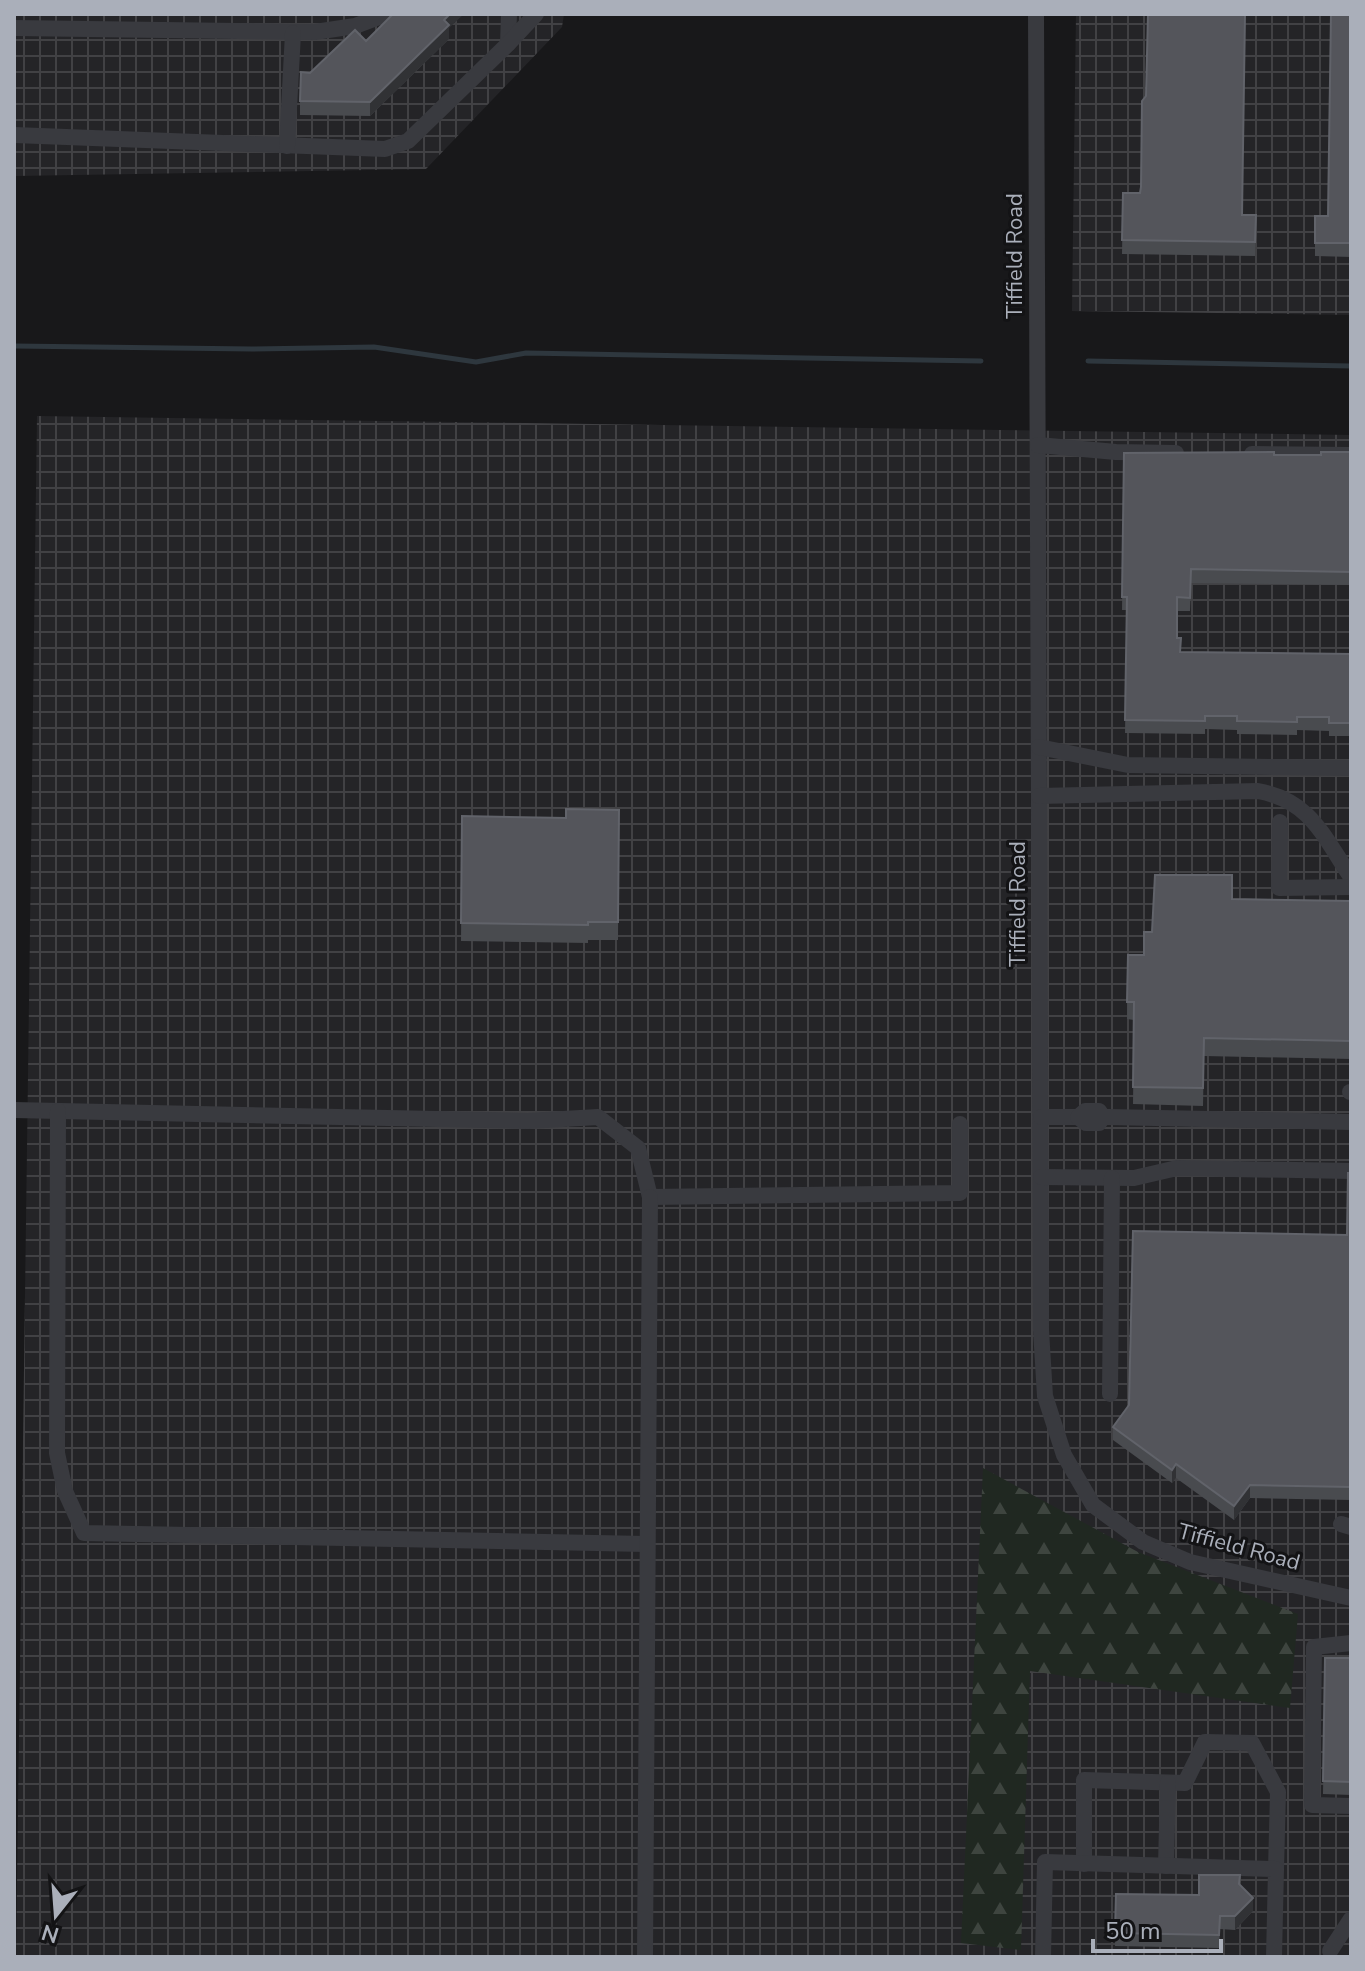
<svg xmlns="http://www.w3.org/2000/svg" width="1365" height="1971" font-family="'Nunito Sans',sans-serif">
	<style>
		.industrial { fill: url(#industrial-grid) }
		.forest { fill: url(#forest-firs) }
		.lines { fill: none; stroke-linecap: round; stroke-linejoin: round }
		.stream { stroke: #2e373e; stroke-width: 5 }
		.minor { stroke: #393a3f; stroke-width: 16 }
		.wall { fill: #494b4f }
		.shaded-wall { fill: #313235 }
		.building { fill: #54555b; stroke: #61636a; stroke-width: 2 }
		.labels { text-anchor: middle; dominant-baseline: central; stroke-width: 6; stroke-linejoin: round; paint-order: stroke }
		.street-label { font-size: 22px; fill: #aaafba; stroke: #131315 }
	</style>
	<defs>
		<pattern id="industrial-grid" width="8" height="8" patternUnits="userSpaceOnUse" patternTransform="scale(2)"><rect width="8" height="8" fill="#242427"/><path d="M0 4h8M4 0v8" fill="none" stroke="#414144"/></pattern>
		<pattern id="forest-firs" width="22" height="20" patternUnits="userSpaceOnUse" patternTransform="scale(2)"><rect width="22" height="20" fill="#202821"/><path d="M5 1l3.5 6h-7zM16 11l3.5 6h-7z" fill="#3e453f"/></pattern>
	</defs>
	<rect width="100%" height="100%" fill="#18181a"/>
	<!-- industrial -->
	<g class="industrial">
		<polygon points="14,14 564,14 562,27 426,169 14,176"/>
		<polygon points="1076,14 1351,14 1351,315 1072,311"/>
		<polygon points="37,416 1351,435 1351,1957 16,1957"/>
	</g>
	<!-- forest -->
	<polygon class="forest" points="983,1468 1138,1552 1298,1614 1290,1708 1030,1671 1021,1950 961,1943"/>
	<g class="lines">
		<!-- stream -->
		<g class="stream">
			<polyline points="14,346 252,349 374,347 476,362 526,353 981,361"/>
			<polyline points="1088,361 1351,366"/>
		</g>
		<!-- minor -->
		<g class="minor">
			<polyline points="1036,14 1041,1330 1045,1396 1064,1455 1093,1505 1143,1542 1190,1562 1351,1598"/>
			<polyline points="14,28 315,32 355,26 387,14"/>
			<polyline points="508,44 509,14"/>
			<polyline points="14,135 385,149 408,141 508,44 536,14"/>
			<polyline points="287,146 293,33"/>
			<polyline points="1038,445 1116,452 1176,453"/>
			<polyline points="1252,454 1351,455"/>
			<polyline points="1039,747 1128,765 1351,768"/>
			<path d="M 1039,796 L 1258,791 C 1311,801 1323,836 1351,877"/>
			<polyline points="1280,822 1279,888 1351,887"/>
			<polyline points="1350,1092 1351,1092"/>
			<polyline points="14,1110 528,1121 598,1117 638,1148 650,1197 960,1193 960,1124"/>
			<polyline points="58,1111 57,1453 65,1491 84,1533 646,1544"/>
			<polyline points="1041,1117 1078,1117"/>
			<polyline points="1103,1117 1099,1111 1085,1111 1078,1117 1086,1123 1099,1123 1103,1117 1108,1117 1351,1122"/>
			<polyline points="1041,1177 1134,1178 1177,1168 1351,1171"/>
			<polyline points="1110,1394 1112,1178"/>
			<polyline points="1341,1524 1351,1527"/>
			<polyline points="1351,1643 1314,1647 1312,1805 1351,1806"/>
			<polyline points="1084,1864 1084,1780 1185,1783 1205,1742 1252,1743 1278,1792 1276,1869"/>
			<polyline points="1166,1866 1168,1783"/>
			<polyline points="1330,1951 1351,1919"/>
			<polyline points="645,1957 650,1197"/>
			<polyline points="1043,1957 1045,1862 1276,1869 1274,1957"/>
		</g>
	</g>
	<!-- wall -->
	<g class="wall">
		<polygon points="1351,14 1351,257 1315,256 1315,216 1328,216"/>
		<polygon points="449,28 449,39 370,116 300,115 300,101 310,73 366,41"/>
		<polygon points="1146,96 1242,215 1256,215 1255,256 1122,254 1123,193 1140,193 1141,187"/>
		<polygon points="1351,452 1351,585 1191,583 1190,611 1177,611 1177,638 1181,652 1351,654 1351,736 1329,736 1329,731 1297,730 1297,735 1237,734 1237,730 1205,729 1205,734 1125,733 1127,610 1122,610 1124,453 1321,455"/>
		<polygon points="619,810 618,940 588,940 588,943 461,941 462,816 566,818"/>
		<polygon points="1232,899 1351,901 1351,1059 1204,1056 1203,1106 1133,1104 1134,1020 1127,1019 1128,955 1144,955 1152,932"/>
		<polygon points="1351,1173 1351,1500 1250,1498 1234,1520 1176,1478 1172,1483 1113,1440 1113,1427 1347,1235"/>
		<polygon points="1325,1658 1351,1658 1351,1795 1323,1794"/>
		<polygon points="1239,1884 1253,1911 1235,1930 1220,1929 1219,1948 1115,1946 1116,1894 1199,1895"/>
	</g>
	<!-- shaded-wall -->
	<g class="shaded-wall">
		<polygon points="450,14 464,14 449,28 449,39 370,116 370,102"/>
		<polygon points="1176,1464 1176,1478 1172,1483 1172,1470"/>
		<polygon points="1250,1485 1250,1498 1234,1520 1234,1506"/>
		<polygon points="1253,1898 1253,1911 1235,1930 1235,1916"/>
	</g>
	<!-- building -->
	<g class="building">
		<polygon points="393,14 450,14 444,20 449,25 370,102 300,101 301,72 310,73 355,30 366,41"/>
		<polygon points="1148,14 1245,14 1242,215 1256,215 1255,242 1122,240 1123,193 1140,193 1141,187 1142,101 1146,96"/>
		<polygon points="1331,14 1351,14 1351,243 1315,243 1315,216 1328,216"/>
		<polygon points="1274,452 1274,455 1321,455 1321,452 1351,452 1351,572 1191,569 1190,598 1177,597 1177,638 1181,638 1180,652 1351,654 1351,723 1329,723 1329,717 1297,717 1297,722 1237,721 1237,716 1205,716 1205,721 1125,720 1127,597 1122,597 1124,453"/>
		<polygon points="566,809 619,810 618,922 588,922 588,925 461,923 462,816 566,818"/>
		<polygon points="1155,875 1232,875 1232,899 1351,901 1351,1041 1204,1038 1203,1088 1133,1087 1134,1002 1127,1002 1128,955 1144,955 1144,932 1152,932"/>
		<polygon points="1348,1173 1351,1173 1351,1487 1250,1485 1234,1506 1176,1464 1172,1470 1113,1427 1129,1405 1133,1231 1347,1235"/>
		<polygon points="1325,1658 1351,1658 1351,1782 1323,1781"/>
		<polygon points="1199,1875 1240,1875 1239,1884 1253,1898 1235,1916 1220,1916 1219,1935 1115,1933 1116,1894 1199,1895"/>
	</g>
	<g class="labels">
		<!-- street labels -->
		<g class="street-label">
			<text transform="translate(1015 256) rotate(-90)">Tiffield Road</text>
			<text transform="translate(1018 904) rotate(-90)">Tiffield Road</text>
			<text transform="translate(1239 1547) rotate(15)">Tiffield Road</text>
		</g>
	</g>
	<!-- border -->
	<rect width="1365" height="1971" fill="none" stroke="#aaafba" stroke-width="32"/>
	<!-- north arrow -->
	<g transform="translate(56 1915) rotate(197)" stroke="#131315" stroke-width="6" paint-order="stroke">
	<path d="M0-6L14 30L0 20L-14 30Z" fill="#aaafba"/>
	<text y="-12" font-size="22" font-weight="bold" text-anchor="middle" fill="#aaafba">N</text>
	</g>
	<!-- scale -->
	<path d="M1093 1939v12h128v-12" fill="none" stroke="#aaafba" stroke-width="4"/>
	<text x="1105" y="1939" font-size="24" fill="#aaafba" stroke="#131315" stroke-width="6" paint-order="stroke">50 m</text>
</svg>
